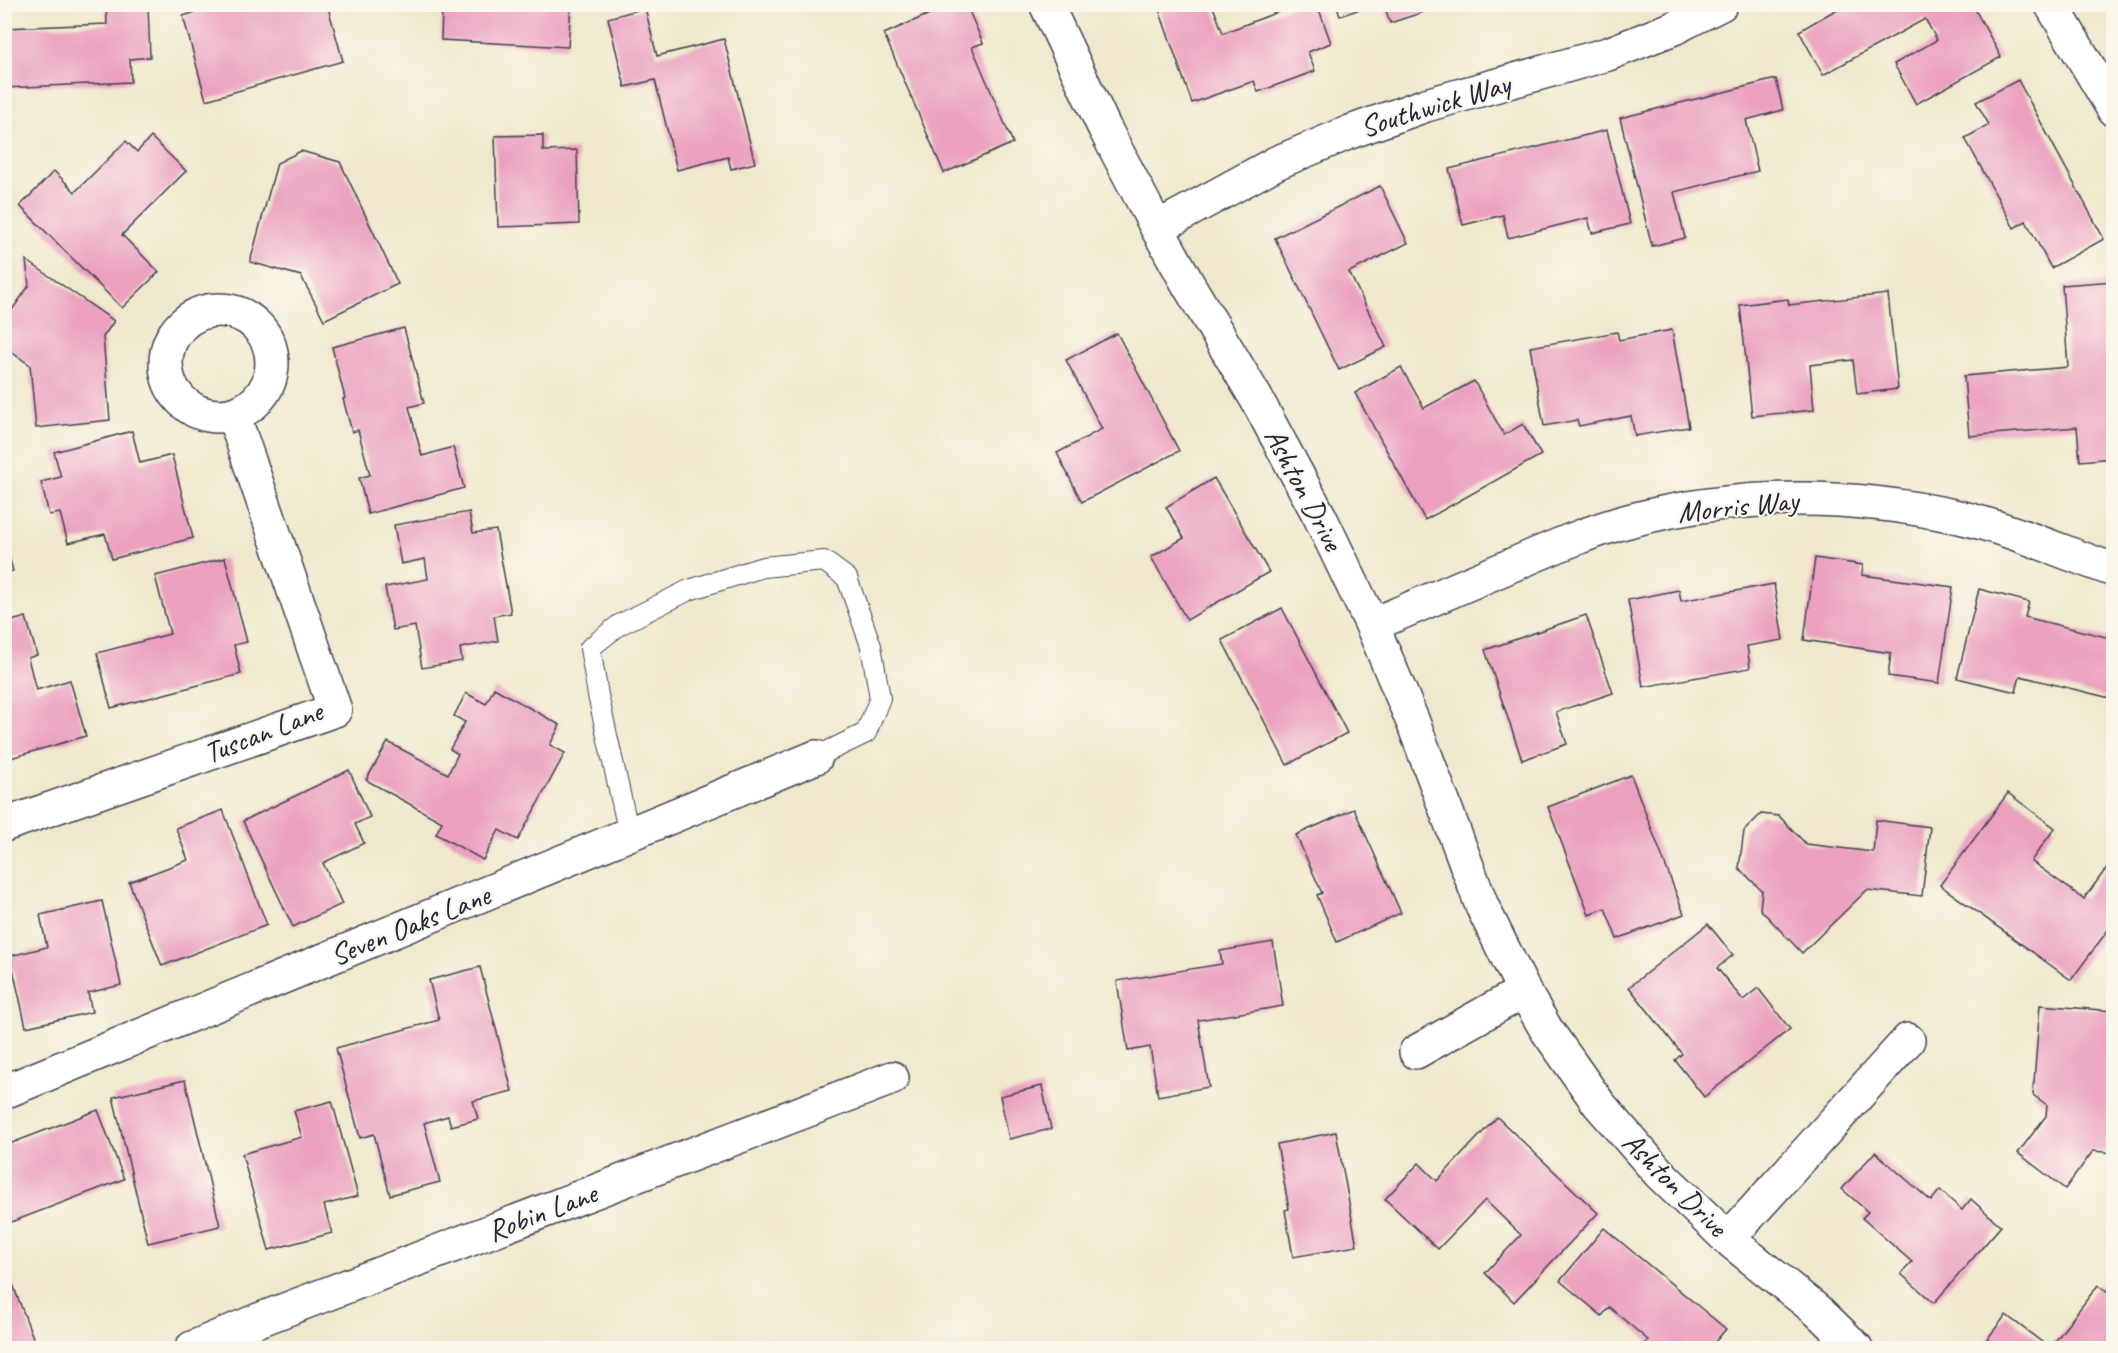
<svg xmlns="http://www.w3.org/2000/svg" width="2118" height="1353" font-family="Caveat,sans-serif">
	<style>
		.building { fill: #eba0c0 }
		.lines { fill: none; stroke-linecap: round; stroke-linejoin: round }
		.service-casing { stroke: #414051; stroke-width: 22 }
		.minor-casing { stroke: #414051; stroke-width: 36 }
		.service { stroke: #fff; stroke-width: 20 }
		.minor { stroke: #fff; stroke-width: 33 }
		.labels { text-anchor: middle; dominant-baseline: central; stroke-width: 4.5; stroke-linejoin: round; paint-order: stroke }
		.street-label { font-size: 30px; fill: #22223b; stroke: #fbf7ec }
	</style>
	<rect width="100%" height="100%" fill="#fbf7ec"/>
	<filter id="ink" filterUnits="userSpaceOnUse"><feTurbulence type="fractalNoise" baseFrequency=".0167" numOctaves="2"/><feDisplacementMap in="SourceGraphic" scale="12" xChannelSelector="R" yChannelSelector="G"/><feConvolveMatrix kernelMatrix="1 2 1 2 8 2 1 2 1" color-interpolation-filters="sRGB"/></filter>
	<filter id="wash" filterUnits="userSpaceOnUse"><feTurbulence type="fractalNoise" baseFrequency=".008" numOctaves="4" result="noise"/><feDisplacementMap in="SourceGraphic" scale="24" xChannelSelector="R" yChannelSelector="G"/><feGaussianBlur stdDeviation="1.35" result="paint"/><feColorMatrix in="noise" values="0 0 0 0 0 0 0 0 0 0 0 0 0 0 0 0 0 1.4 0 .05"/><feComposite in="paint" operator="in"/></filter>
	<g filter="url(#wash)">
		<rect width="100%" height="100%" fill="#efe8cc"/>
		<g id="blocks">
			<!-- building -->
			<g class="building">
				<polygon points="222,4 327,4 343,61 206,100 183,16"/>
				<polygon points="471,4 571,4 568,47 441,40 442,10 471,12"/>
				<polygon points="952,4 966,4 983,43 972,47 1013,143 944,173 884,34"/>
				<polygon points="1157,4 1212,4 1223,33 1299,4 1317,4 1331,43 1308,52 1315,71 1258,92 1254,81 1192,103"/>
				<polygon points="1336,4 1372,4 1372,5 1340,16"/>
				<polygon points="1384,4 1445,4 1445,5 1390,23"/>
				<polygon points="1846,4 1972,4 2001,57 1916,104 1894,64 1937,40 1925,19 1823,75 1799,31"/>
				<polygon points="106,5 148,5 150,57 130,59 131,82 4,88 4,28 107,24"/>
				<polygon points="645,8 657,56 724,39 755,163 731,169 728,157 677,170 655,80 625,87 608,18"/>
				<polygon points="1776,79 1783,110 1746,120 1758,171 1674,192 1685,238 1652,246 1620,118"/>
				<polygon points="2018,80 2104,239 2051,268 2026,221 2014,228 1965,138 1989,125 1976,102"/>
				<polygon points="1607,130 1630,224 1592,233 1588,218 1508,238 1503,215 1463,225 1449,169"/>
				<polygon points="543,135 543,151 577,150 579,224 498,227 495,136"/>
				<polygon points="151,137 186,171 122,235 159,272 122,308 20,206 54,171 75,192 126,141 137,152"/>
				<polygon points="301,151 340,162 398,284 324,320 301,276 250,262 277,163"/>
				<polygon points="1380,186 1408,243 1349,272 1386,347 1339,370 1275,238"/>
				<polygon points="26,260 114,321 103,337 110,420 36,428 30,365 4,347 4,321 29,286"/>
				<polygon points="2114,281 2114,458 2080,461 2077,427 1969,436 1964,376 2068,367 2062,285"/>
				<polygon points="1888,294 1898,389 1857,394 1853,360 1810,365 1814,410 1752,416 1740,305 1788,299 1789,305"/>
				<polygon points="404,328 424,403 409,407 422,456 453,447 464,488 368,514 359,478 370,475 358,430 352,432 343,399 345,398 332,347"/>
				<polygon points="1672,330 1689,427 1635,436 1631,416 1579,426 1577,420 1544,426 1530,347 1617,332 1619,340"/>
				<polygon points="1117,333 1179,451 1082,502 1057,453 1102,429 1066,360"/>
				<polygon points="1401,367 1424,408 1474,381 1504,435 1523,424 1541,455 1425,520 1355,393"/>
				<polygon points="132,431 140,463 172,455 193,538 112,559 105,534 68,543 60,513 49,515 41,482 61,477 54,452"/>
				<polygon points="1214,478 1269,572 1187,620 1151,557 1184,538 1166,507"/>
				<polygon points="469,512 473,533 496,530 511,613 494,616 498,641 460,648 462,661 422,668 415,626 393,630 385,587 428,579 425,559 401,564 394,525"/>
				<polygon points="4,537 13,571 4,573"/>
				<polygon points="225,558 247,642 234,645 241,674 111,708 97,653 170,634 155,576"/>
				<polygon points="1815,558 1863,565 1862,575 1953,587 1939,683 1888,676 1891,653 1804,640"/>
				<polygon points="1774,584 1783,640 1747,646 1750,668 1643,687 1628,600 1679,590 1681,601"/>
				<polygon points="1979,589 2029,602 2025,617 2114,639 2114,699 2020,676 2016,692 1957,678"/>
				<polygon points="1282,608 1347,733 1287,765 1222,640"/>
				<polygon points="1586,615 1613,693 1556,712 1567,744 1522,760 1485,650"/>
				<polygon points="26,617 37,655 28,658 36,690 70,680 86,736 4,760 4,623"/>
				<polygon points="494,688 560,725 550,745 565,753 518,840 499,830 483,860 436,834 442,822 366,780 388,742 448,774 458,754 450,749 465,722 454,716 466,693 486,704"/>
				<polygon points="349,770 370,817 355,824 364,843 323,863 342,904 293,927 243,821"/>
				<polygon points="1631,775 1684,914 1617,939 1605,908 1589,915 1548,807"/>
				<polygon points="2008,793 2055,828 2031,861 2084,899 2111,862 2114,865 2114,922 2071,980 1940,885"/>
				<polygon points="1354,809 1401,913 1337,942 1317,895 1322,893 1296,835"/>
				<polygon points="223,810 267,925 162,966 129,882 188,860 176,828"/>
				<polygon points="1761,814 1779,816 1806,844 1873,852 1876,820 1930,827 1922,896 1867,890 1802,953 1760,909 1762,891 1739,868 1744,831"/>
				<polygon points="102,901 121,985 88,993 92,1012 26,1027 10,956 47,947 40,915"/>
				<polygon points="1708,924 1733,955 1717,968 1743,1000 1758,988 1790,1029 1704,1097 1675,1060 1682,1054 1629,987"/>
				<polygon points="1273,942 1283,1006 1198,1020 1209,1087 1158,1096 1150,1047 1128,1051 1117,981 1222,964 1220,951"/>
				<polygon points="480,967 512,1091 473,1101 478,1119 451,1126 448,1116 424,1123 440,1182 390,1195 374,1134 360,1138 336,1048 439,1020 429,980"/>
				<polygon points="2040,1005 2114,1011 2114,1153 2093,1151 2065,1189 2018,1153 2046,1116 2047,1105 2033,1095"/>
				<polygon points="185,1080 220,1226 148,1243 113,1097"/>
				<polygon points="1042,1086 1051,1129 1009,1139 1000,1096"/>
				<polygon points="332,1101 358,1196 324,1205 332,1233 269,1250 242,1154 302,1137 294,1111"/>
				<polygon points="98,1110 124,1179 4,1225 4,1146"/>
				<polygon points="1497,1117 1598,1213 1514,1302 1485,1273 1521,1235 1485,1200 1438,1249 1385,1199 1419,1163 1437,1181"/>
				<polygon points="1336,1132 1357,1246 1293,1257 1285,1210 1289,1209 1277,1144"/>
				<polygon points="1875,1152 1931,1201 1940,1190 1962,1210 1971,1199 2001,1226 1934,1303 1901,1274 1912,1262 1862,1218 1868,1212 1842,1189"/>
				<polygon points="1604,1228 1726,1329 1710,1348 1641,1348 1648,1340 1609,1307 1602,1316 1560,1281"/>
				<polygon points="13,1285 37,1348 4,1348 4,1288"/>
				<polygon points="2098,1285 2114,1296 2114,1348 1980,1348 2006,1315 2050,1348"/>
			</g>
		</g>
	</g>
	<g filter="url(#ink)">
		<use href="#blocks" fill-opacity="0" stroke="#414051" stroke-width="1.5"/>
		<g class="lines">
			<!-- service casing -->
			<g class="service-casing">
				<polyline id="service" points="629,834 598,695 590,648 619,625 689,590 763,567 824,561 847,578 871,646 880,698 866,733 816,757"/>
			</g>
			<!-- minor casing -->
			<g class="minor-casing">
				<g id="minor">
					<polyline points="1046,4 1104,127 1157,228 1188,284 1256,398 1320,517 1372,625 1413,722 1482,906 1524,991 1546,1029 1599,1104 1659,1173 1728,1239 1819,1312 1856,1348"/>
					<polyline points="2051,4 2114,110"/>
					<polyline points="1157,228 1276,163 1350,132 1426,105 1608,54 1674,28 1721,4"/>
					<circle cx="219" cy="363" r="53"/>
					<path d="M 1372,625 C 1417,606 1461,587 1505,568 C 1547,550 1589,531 1632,520 C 1741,492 1851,493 1959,517 C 2011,529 2064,553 2114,570"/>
					<polyline points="4,825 335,710 233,414"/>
					<polyline points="1416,1052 1524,991"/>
					<polyline points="4,1092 816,757"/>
					<polyline points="1728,1239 1908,1040"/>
					<polyline points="192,1348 256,1321 892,1078"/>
				</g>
			</g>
			<!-- service -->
			<use href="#service" class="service"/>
			<!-- minor -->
			<use href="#minor" class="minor"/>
		</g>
	</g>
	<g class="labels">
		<!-- street labels -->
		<g class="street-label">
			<text transform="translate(1435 105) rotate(-17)">Southwick Way</text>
			<text transform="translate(1304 489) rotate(62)">Ashton Drive</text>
			<text transform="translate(1738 506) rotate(-6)">Morris Way</text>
			<text transform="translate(263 732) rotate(-21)">Tuscan Lane</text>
			<text transform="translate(410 925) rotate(-22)">Seven Oaks Lane</text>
			<text transform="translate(1675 1184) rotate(45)">Ashton Drive</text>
			<text transform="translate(542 1212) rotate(-21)">Robin Lane</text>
		</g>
	</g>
	<!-- margin -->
	<rect width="2118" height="1353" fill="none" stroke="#fbf7ec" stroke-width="24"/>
</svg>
